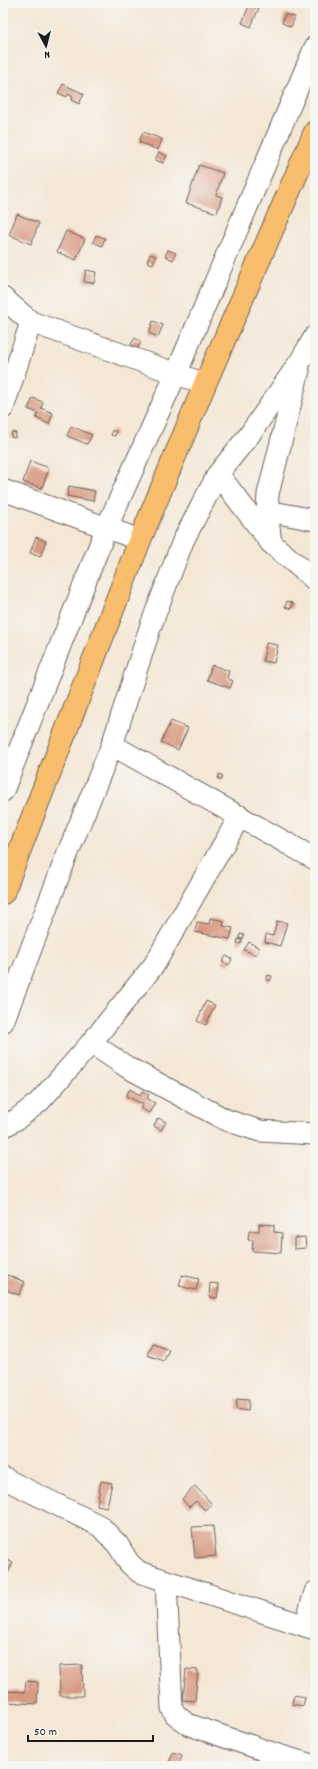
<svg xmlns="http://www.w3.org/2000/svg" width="318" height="1769" font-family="Dekko,sans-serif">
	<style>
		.building { fill: #d99a82 }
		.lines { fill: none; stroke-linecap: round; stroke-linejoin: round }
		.minor-casing { stroke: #68635d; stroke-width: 23 }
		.major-casing { stroke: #68635d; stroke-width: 24 }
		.minor { stroke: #fff; stroke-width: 21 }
		.major { stroke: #f9be6d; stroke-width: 22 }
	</style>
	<rect width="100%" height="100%" fill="#f6f6f2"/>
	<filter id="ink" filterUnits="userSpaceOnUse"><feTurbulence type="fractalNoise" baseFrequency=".025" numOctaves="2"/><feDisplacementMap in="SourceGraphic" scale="8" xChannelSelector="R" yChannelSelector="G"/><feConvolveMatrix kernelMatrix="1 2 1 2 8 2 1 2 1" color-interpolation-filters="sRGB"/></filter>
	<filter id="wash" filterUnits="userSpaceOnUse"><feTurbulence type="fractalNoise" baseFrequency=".012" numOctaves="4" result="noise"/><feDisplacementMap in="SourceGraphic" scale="16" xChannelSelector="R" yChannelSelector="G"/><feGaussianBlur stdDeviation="0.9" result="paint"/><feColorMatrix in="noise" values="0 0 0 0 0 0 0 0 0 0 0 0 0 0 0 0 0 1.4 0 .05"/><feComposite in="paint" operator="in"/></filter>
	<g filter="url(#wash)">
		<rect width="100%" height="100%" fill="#f5e7d5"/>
		<g id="blocks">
			<!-- building -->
			<g class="building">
				<polygon points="250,3 261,3 251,27 242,23"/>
				<polygon points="285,14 295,17 291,27 282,23"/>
				<polygon points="63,84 84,94 79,104 71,100 73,97 68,94 67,97 58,93"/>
				<polygon points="143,132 162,139 158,150 139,142"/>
				<polygon points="159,152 167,156 163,163 155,160"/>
				<polygon points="199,165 223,173 216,195 222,197 217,213 186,203"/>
				<polygon points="17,214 39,223 31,244 9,235"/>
				<polygon points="66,231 85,239 76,260 57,252"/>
				<polygon points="96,235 105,238 102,246 93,242"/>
				<polygon points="168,250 176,253 173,260 165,256"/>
				<polygon points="150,254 156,256 153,264 147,262"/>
				<polygon points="86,270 96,272 94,283 84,282"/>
				<polygon points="153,321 163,325 158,337 149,333"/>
				<polygon points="135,338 141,342 137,349 131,344"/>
				<polygon points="33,398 43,402 41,408 53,413 49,424 36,418 38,413 28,409"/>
				<polygon points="71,426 92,435 87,444 67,436"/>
				<polygon points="112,430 116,432 115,436 111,435"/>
				<polygon points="12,432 16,433 15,438 11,437"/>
				<polygon points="30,461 49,468 42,488 23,482"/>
				<polygon points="69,486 95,491 93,501 67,496"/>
				<polygon points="36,537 46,541 40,557 30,553"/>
				<polygon points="287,601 293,603 291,609 285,607"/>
				<polygon points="266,643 278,645 274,663 263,661"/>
				<polygon points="212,665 229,671 227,678 233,681 230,688 207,680"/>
				<polygon points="171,721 188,728 178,750 161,742"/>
				<polygon points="219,774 223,776 222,780 218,779"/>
				<polygon points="210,918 224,921 223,926 233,928 230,939 195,932 197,922 209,924"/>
				<polygon points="277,921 287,923 280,946 265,942 266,934 273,936"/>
				<polygon points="240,934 244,935 243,939 239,938"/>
				<polygon points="238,939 242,940 241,944 237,943"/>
				<polygon points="249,942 259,948 256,955 244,950"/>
				<polygon points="226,956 232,959 229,965 222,962"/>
				<polygon points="268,975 272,976 270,981 266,980"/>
				<polygon points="206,1001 215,1005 206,1025 197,1021"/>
				<polygon points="130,1089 140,1095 142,1091 149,1095 147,1098 155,1103 149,1113 140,1108 143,1104 126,1096"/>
				<polygon points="158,1118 166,1122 161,1130 154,1126"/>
				<polygon points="259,1224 274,1225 274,1232 282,1233 281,1253 252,1251 253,1240 248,1240 249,1231 259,1231"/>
				<polygon points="305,1237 306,1248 294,1249 294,1238"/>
				<polygon points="7,1275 25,1282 19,1295 3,1289"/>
				<polygon points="182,1275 199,1279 196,1290 179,1286"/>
				<polygon points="210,1283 219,1284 217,1298 209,1297"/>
				<polygon points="152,1343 169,1349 164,1361 147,1355"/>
				<polygon points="237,1399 249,1400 248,1411 236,1409"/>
				<polygon points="101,1481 112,1483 107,1507 97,1505"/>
				<polygon points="195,1486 212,1504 205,1510 196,1501 189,1507 182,1499"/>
				<polygon points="213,1526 216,1556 195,1558 192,1527"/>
				<polygon points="3,1558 13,1563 7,1575 3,1573"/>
				<polygon points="82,1665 83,1696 60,1696 59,1666"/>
				<polygon points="186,1669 198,1670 195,1701 183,1700"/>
				<polygon points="26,1681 38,1682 37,1704 6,1702 6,1691 25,1692"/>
				<polygon points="294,1695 305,1697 303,1706 292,1704"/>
				<polygon points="173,1752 182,1755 179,1765 168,1766"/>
			</g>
		</g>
	</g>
	<g filter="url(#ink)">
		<use href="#blocks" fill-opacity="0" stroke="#68635d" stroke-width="1"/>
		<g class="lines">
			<!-- minor casing -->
			<g class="minor-casing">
				<g id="minor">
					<polyline points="3,298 31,322 205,384"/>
					<polyline points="3,408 31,322"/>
					<polyline points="218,474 271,543 315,580"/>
					<polyline points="3,490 140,540"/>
					<polyline points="267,511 315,520"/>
					<polyline points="271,543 267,511 268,494 299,370"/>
					<polyline points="112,745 315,859"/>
					<polyline points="3,791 106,529 176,374 315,47"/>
					<polyline points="3,1022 67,855 112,745 151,625 183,541 218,474 250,434 301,360 315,336"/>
					<polyline points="91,1043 127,1067 226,1120 260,1131 315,1134"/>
					<polyline points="3,1127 17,1119 39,1102 56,1083 91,1043 154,965 240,816"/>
					<polyline points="3,1478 100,1526 118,1545 129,1563 139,1572 315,1629"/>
					<polyline points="166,1581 172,1708 175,1714 187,1724 275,1754 315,1766"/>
					<polyline points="305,1626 315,1592"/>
				</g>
			</g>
			<!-- major casing -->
			<g class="major-casing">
				<polyline id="major" points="3,893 140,540 205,384 315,132"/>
			</g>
			<!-- minor -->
			<use href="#minor" class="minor"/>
			<!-- major -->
			<use href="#major" class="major"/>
		</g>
	</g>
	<!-- margin -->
	<rect width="318" height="1769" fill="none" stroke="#f6f6f2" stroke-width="16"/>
	<!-- north arrow -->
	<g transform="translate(46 46) rotate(173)" stroke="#f6f6f2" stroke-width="3" paint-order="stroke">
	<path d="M0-3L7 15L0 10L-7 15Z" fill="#1c1c1c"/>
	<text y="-6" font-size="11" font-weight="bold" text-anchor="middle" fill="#1c1c1c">N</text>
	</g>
	<!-- scale -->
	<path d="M28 1735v6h125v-6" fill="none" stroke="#1c1c1c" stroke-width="2"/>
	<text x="34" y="1735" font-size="12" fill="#1c1c1c" stroke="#f6f6f2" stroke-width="3" paint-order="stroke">50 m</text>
</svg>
